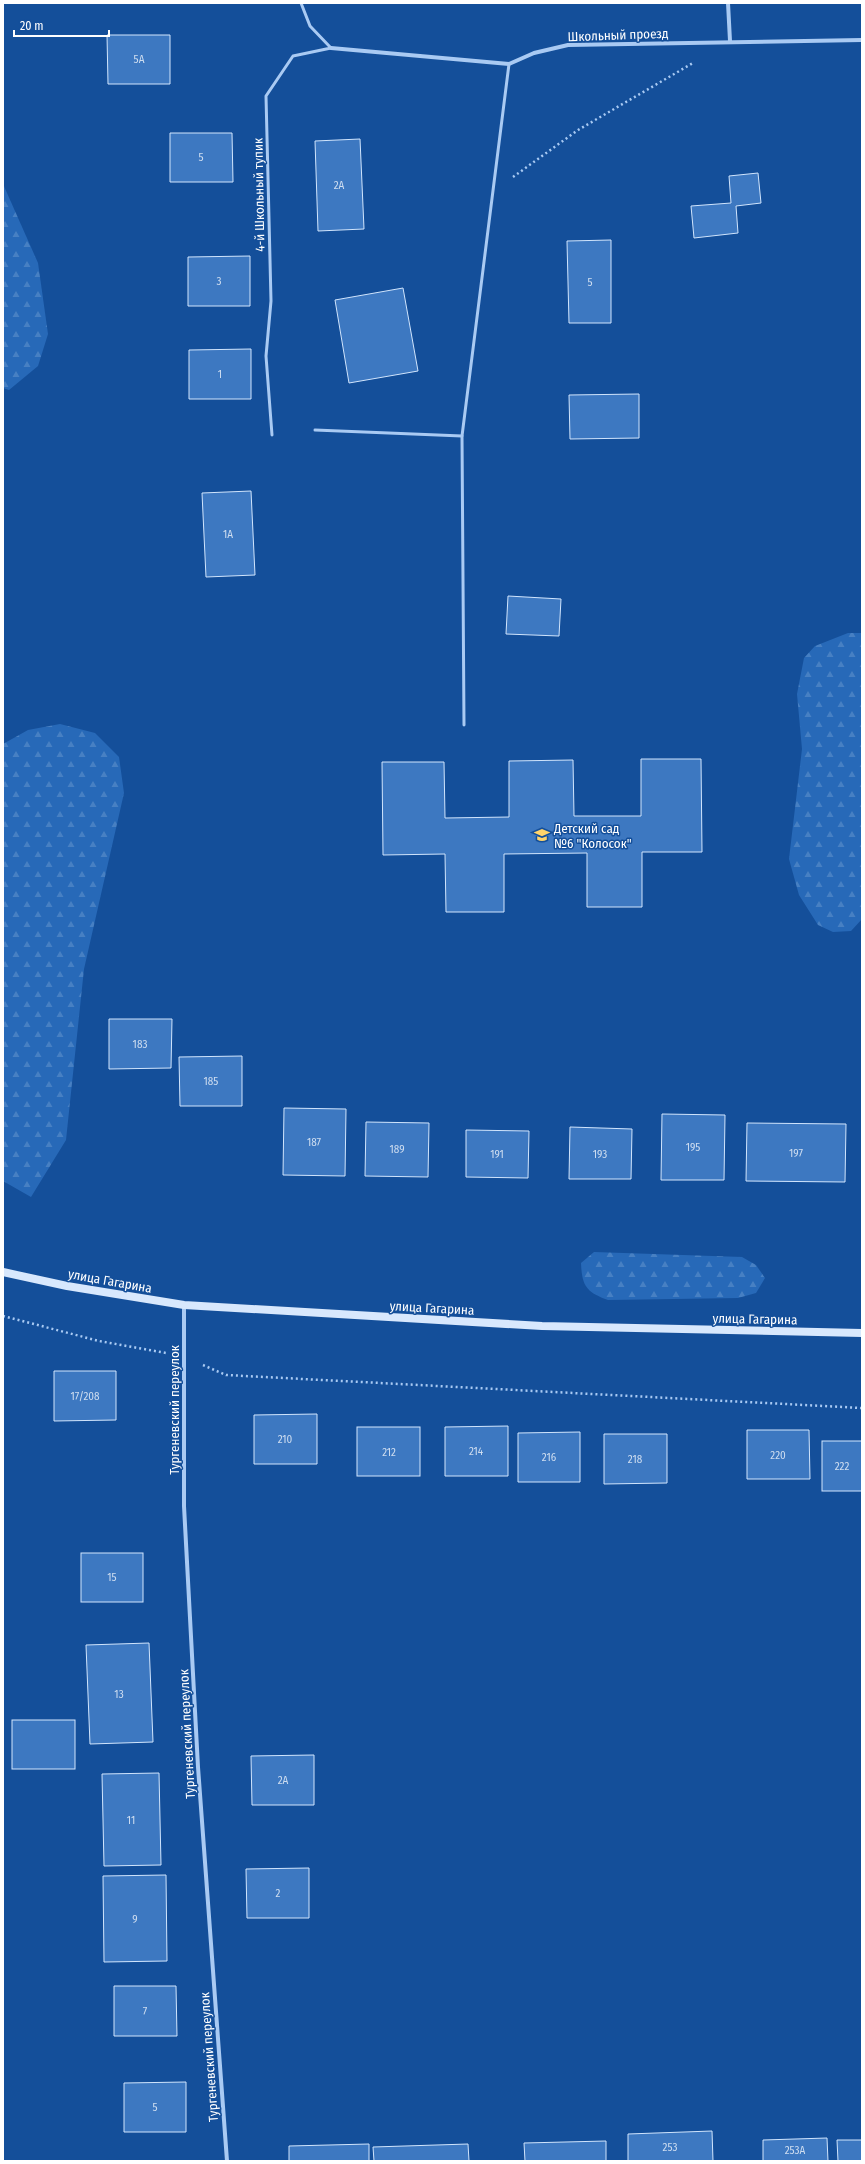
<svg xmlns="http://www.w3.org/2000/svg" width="865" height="2164" font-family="'Fira Sans Condensed',sans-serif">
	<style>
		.forest { fill: url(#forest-firs) }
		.building { fill: #3d78c1; stroke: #d1e5fd }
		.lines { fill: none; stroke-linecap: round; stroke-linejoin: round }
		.path { stroke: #a9caf3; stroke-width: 2.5; stroke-dasharray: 2 3; stroke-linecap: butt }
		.lane { stroke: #a9caf3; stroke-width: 3 }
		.street { stroke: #a9caf3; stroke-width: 4 }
		.secondary { stroke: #d8e8fd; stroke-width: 8 }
		.labels { text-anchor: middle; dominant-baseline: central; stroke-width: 3; stroke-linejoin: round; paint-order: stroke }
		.number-label { font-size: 11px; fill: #ceddf0 }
		.street-label { font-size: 13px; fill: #fff; stroke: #144f9a }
		.poi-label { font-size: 13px; fill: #fff; stroke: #144f9a; text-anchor: start }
	</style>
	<defs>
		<pattern id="forest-firs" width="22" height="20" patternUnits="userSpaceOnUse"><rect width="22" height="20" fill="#2769b8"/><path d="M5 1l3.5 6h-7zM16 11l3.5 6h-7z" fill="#4780c3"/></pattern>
	</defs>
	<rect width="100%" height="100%" fill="#144f9a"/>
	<!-- forest -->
	<g class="forest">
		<polygon points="3,184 38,263 48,334 38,366 9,390 3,388"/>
		<polygon points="848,633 862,633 862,919 851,931 833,932 818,925 799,895 789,859 802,749 797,694 804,658 815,646"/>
		<polygon points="60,724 95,733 119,757 124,793 84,969 66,1140 31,1197 3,1181 3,744 28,730"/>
		<path d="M 594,1252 L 742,1257 L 756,1265 L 765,1278 L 756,1293 L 738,1298 L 608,1300 C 586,1292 582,1286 581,1263 Z"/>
	</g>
	<!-- building -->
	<g class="building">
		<polygon points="107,35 170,35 170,84 108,84"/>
		<polygon points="170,133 232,133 233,182 170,182"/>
		<polygon points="360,139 364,229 318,231 315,141"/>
		<polygon points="758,173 761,203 736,206 738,233 694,238 691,206 731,203 729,176"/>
		<polygon points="611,240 611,323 569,323 567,241"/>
		<polygon points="250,256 250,306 188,306 188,257"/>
		<polygon points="403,288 418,371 349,383 335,300"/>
		<polygon points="251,349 251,399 189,399 189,350"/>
		<polygon points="639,394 639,438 570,439 569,395"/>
		<polygon points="251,491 255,575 206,577 202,493"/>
		<polygon points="508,596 561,599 559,636 506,634"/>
		<polygon points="641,759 701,759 702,852 642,852 642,907 587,907 587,853 504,854 504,912 446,912 445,854 383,855 382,762 444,762 445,818 509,817 509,761 573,760 574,816 641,816"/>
		<polygon points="109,1019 172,1019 171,1068 109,1069"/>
		<polygon points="242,1056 242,1106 180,1106 179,1057"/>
		<polygon points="284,1108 346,1109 345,1176 283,1175"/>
		<polygon points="662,1114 725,1115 724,1180 661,1180"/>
		<polygon points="366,1122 429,1123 428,1177 365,1176"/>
		<polygon points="747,1123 846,1124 845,1182 746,1181"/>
		<polygon points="570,1127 632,1129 631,1179 569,1179"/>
		<polygon points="466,1130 529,1131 528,1178 466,1177"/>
		<polygon points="54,1371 116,1371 116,1420 54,1421"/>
		<polygon points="317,1414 317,1464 254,1464 254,1415"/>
		<polygon points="508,1426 508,1476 445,1476 445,1427"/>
		<rect x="357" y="1427" width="63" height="49"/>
		<polygon points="747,1430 809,1430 810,1479 747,1479"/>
		<polygon points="580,1432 580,1482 518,1482 518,1433"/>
		<polygon points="604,1434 667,1434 667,1483 604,1484"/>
		<rect x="822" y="1441" width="40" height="50"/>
		<rect x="81" y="1553" width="62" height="49"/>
		<polygon points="149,1643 153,1742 90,1744 86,1645"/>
		<rect x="12" y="1720" width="63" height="49"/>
		<polygon points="314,1755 314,1805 252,1805 251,1756"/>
		<polygon points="159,1773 161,1865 104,1866 102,1774"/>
		<polygon points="309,1868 309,1918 247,1918 246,1869"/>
		<polygon points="166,1875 167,1961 104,1962 103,1876"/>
		<polygon points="114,1986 176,1986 177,2036 114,2036"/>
		<polygon points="186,2082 186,2132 124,2132 124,2083"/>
		<polygon points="712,2131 713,2161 628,2161 628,2134"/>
		<polygon points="827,2138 828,2161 763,2161 763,2140"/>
		<polygon points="837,2140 862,2140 862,2161 838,2161"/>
		<polygon points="606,2141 606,2161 525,2161 524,2143"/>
		<polygon points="369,2144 369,2161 289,2161 289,2146"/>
		<polygon points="468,2144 469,2161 374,2161 373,2147"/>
	</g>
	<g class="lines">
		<!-- path -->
		<g class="path">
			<polyline points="513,177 578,130 693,63"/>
			<polyline points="3,1316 99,1341 166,1353"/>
			<polyline points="203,1365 226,1375 862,1408"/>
		</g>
		<!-- lane -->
		<g class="lane">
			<polyline points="315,430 462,436"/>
			<polyline points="272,435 266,356 271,301 266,96 293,56 331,48 310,26 301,3"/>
			<polyline points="464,725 462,436 509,64"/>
		</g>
		<!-- street -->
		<g class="street">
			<polyline points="728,3 730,41"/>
			<polyline points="331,48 509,64 534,53 568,45 862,40"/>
			<polyline points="184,1305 184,1506 198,1767 227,2161"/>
		</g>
		<!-- secondary -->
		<polyline class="secondary" points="3,1272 67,1286 184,1305 542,1326 862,1333"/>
	</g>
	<!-- icons -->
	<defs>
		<g id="school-bare" transform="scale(1.2)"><path d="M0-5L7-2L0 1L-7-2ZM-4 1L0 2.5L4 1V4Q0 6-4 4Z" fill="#ffd46b" stroke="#144f9a" stroke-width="2.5" paint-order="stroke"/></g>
	</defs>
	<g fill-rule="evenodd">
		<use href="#school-bare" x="542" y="835"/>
	</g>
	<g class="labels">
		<!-- number labels -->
		<g class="number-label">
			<text x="139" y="59">5А</text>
			<text x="201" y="157">5</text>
			<text x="339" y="185">2А</text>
			<text x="219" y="281">3</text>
			<text x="590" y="282">5</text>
			<text x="220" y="374">1</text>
			<text x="228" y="534">1А</text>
			<text x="140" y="1044">183</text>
			<text x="211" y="1081">185</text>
			<text x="314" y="1142">187</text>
			<text x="693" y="1147">195</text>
			<text x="397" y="1149">189</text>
			<text x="796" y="1153">197</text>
			<text x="497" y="1154">191</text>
			<text x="600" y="1154">193</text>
			<text x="85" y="1396">17/208</text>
			<text x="285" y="1439">210</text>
			<text x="476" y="1451">214</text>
			<text x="389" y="1452">212</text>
			<text x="778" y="1455">220</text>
			<text x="549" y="1457">216</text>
			<text x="635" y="1459">218</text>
			<text x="842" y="1466">222</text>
			<text x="112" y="1577">15</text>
			<text x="119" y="1694">13</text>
			<text x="283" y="1780">2А</text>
			<text x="131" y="1820">11</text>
			<text x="278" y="1893">2</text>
			<text x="135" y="1919">9</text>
			<text x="145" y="2011">7</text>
			<text x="155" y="2107">5</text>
			<text x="670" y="2147">253</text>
			<text x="795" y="2150">253А</text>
		</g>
		<!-- street labels -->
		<g class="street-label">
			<text transform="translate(618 35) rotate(-2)">Школьный проезд</text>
			<text transform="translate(259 195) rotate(-91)">4-й Школьный тупик</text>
			<text transform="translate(110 1281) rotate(10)">улица Гагарина</text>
			<text transform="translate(432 1308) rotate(3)">улица Гагарина</text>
			<text transform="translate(755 1319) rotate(1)">улица Гагарина</text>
			<text transform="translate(174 1410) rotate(-90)">Тургеневский переулок</text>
			<text transform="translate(187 1734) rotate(-93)">Тургеневский переулок</text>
			<text transform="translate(209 2057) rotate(-94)">Тургеневский переулок</text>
		</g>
		<!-- poi labels -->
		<g class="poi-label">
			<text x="554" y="828">Детский сад<tspan x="554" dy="15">№6 "Колосок"</tspan></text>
		</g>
	</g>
	<!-- border -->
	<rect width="865" height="2164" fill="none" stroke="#ffffff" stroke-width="8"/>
	<!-- scale -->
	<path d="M14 30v6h95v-6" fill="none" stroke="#ffffff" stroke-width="2"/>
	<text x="20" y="30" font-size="12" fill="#ffffff" stroke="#144f9a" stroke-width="3" paint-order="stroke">20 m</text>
</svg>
